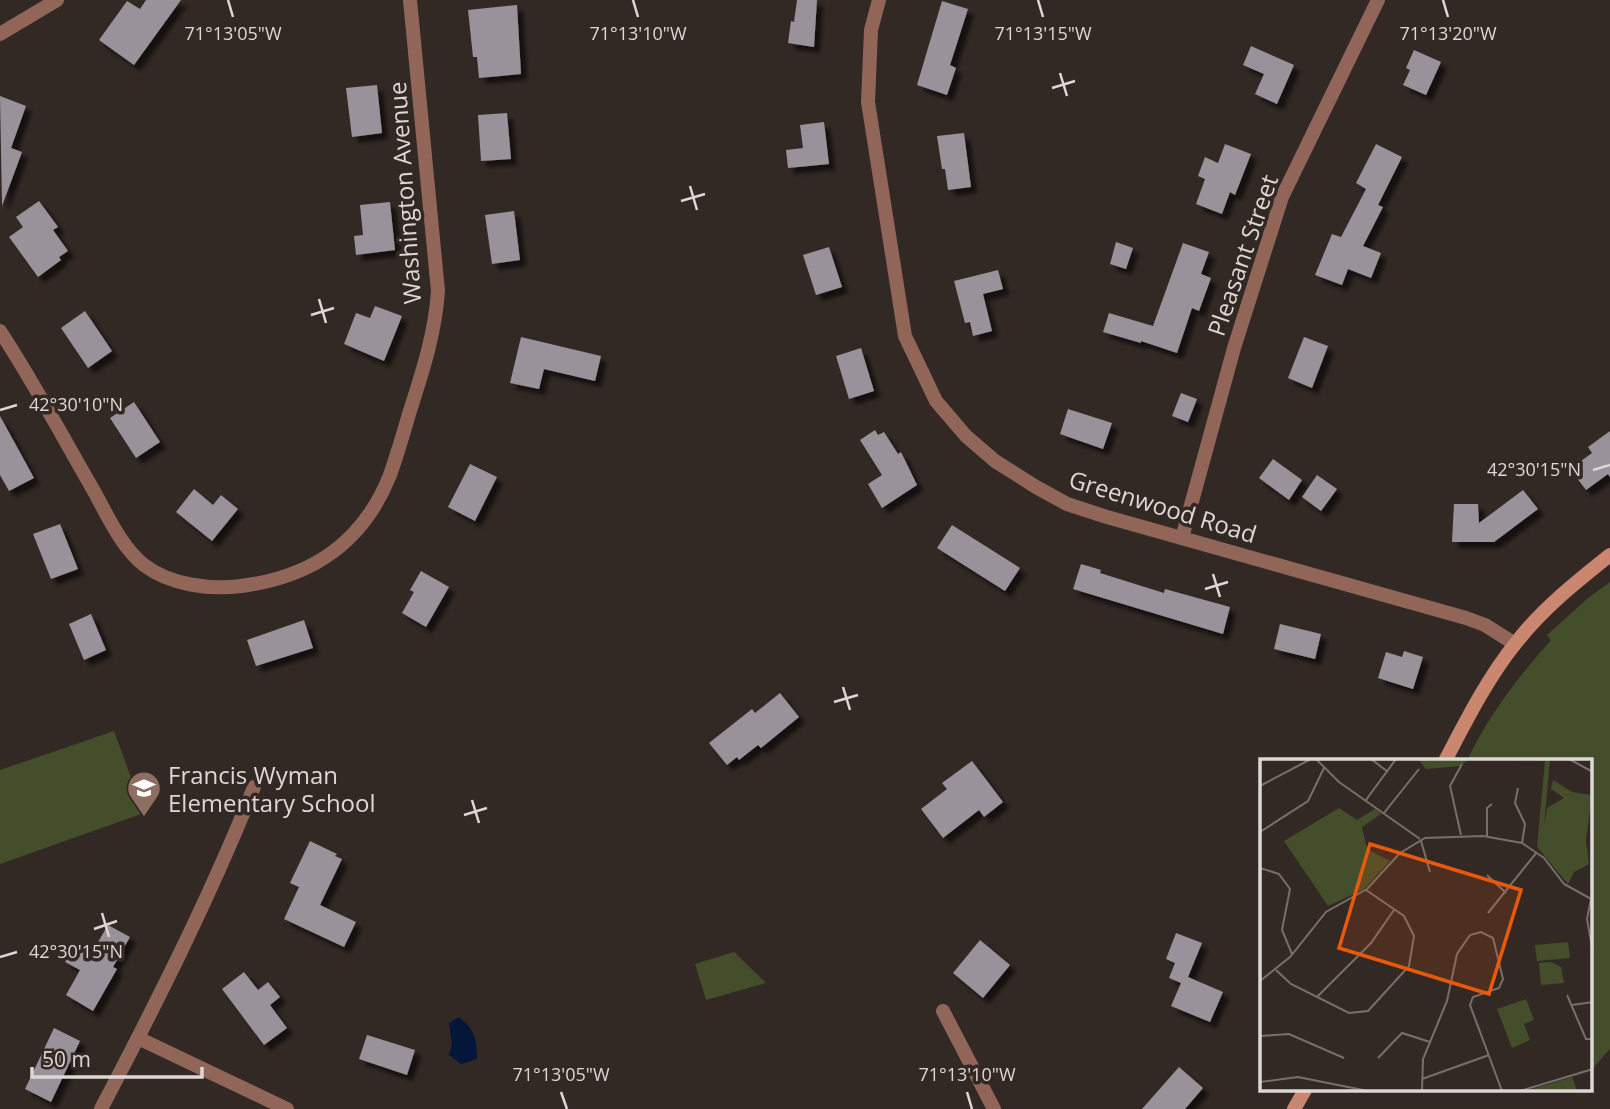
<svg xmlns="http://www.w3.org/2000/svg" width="1610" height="1109" font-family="'Open Sans',sans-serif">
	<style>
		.green { fill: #444e2a }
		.water { fill: #04163a }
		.building { fill: #99929a; filter: url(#shadow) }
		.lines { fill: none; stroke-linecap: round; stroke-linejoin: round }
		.minor { stroke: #916658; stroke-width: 14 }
		.secondary { stroke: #cb8670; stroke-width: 14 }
		.ticks { fill: none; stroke: #ddd7d5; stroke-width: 2.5 }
		.labels { text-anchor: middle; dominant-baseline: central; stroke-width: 7; stroke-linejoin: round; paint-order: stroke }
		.street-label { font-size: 24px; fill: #ddd7d5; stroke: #322925 }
		.poi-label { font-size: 24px; fill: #ddd7d5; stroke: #322925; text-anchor: start }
		.inset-road { fill: none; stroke: #766f6b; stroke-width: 2 }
		.view { fill: #e8590c; fill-opacity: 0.15; stroke: #e8590c; stroke-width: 3.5 }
		.inset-edge { fill: none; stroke: #ddd7d5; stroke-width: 3.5 }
		.ticks-label { font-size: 18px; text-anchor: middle; fill: #ddd7d5; stroke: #322925; stroke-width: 7; stroke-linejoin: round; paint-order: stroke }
	</style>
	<defs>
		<filter id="shadow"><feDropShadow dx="6" dy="6" stdDeviation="2" flood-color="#0009"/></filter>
	</defs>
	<rect width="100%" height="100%" fill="#322925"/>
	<!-- green -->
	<g class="green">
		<path d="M 1610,582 L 1610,1049 L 1593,1068 L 1591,1067 L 1591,761 L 1467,761 C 1488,716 1518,677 1551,640 L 1547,635 L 1587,599 Z"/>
		<polygon points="114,731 144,813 0,864 0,770"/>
		<polygon points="734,952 766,983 706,1000 695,964"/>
	</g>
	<!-- water -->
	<path class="water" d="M 459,1017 C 475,1029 477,1040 477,1059 L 461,1064 L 449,1055 L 452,1044 L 449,1023 Z"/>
	<!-- building -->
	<g class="building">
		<polygon points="146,0 181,0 134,65 99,40 127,1 140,9"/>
		<polygon points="797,0 817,0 814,47 788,43 791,21 794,22"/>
		<polygon points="942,1 968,9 950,65 956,68 947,95 917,85"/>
		<polygon points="517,5 521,74 479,78 477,57 473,57 468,10"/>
		<polygon points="1251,46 1294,65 1277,104 1255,94 1264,74 1243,65"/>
		<polygon points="1414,50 1441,62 1426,95 1403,85 1410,70 1406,68"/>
		<polygon points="377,85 382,133 352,137 346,88"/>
		<polygon points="0,96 26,106 11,148 22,152 2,206"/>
		<polygon points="507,113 511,159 481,161 478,115"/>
		<polygon points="824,122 829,164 788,168 786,150 803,148 800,125"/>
		<polygon points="964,133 971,187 948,190 945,169 942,169 937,136"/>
		<polygon points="1225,144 1251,154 1235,195 1230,192 1222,214 1196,204 1205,179 1198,176 1205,157 1218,163"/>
		<polygon points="1376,144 1402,157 1378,205 1383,207 1363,246 1381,253 1371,278 1348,269 1342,285 1315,275 1332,234 1341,237 1366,189 1356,183"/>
		<polygon points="39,201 58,227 53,230 68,251 59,257 61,260 38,277 9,237 23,227 16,217"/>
		<polygon points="390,202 395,250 356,255 354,236 363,235 360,205"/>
		<polygon points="514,211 520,260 492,264 485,215"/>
		<polygon points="1116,242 1133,248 1126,269 1110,264"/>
		<polygon points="1183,243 1209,252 1201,274 1211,278 1199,311 1192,308 1177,353 1141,341 1141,343 1103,332 1109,313 1153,326"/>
		<polygon points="829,247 842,287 816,295 803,255"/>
		<polygon points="998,270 1003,289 983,294 992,331 973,336 970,322 965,323 954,281"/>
		<polygon points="375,306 402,316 384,361 344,344 356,313 370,318"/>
		<polygon points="85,311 112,351 88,368 61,328"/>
		<polygon points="521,337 601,356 595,381 544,369 539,389 510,383"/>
		<polygon points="1304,337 1328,346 1312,388 1288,378"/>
		<polygon points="861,348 874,391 849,399 836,356"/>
		<polygon points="1181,393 1197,399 1188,422 1172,416"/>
		<polygon points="134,402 160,442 136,458 110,418"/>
		<polygon points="1068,409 1112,423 1103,449 1060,434"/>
		<polygon points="0,416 34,478 9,491 0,475"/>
		<polygon points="875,430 878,435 884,432 898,454 901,452 917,485 882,508 868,484 882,475 860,440"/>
		<polygon points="1610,431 1610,477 1608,474 1586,490 1570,469 1592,453 1588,447"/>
		<polygon points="1273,459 1302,480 1289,500 1259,478"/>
		<polygon points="470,464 497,477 475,521 448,507"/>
		<polygon points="1317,475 1337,489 1321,511 1302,497"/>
		<polygon points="194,489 213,505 221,495 238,509 212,541 176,512"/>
		<polygon points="1523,490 1538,509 1494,542 1452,542 1454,504 1478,504 1479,523"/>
		<polygon points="60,524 78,569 51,579 33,534"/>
		<polygon points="952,525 1020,568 1005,591 937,548"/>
		<polygon points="1081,564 1101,570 1100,573 1164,593 1165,589 1230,607 1223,634 1073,589"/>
		<polygon points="421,571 449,587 426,627 402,613 414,592 410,590"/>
		<polygon points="91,614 106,650 84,660 69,624"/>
		<polygon points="304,620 313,648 256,666 247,640"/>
		<polygon points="1280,624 1321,634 1315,659 1274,649"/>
		<polygon points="1404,651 1423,657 1413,689 1378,678 1386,652 1402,657"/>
		<polygon points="780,693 799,717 761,748 758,745 739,760 737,757 727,765 709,743 752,709 755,713"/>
		<polygon points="972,761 1003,802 984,817 979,810 943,838 921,809 947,789 942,783"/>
		<polygon points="310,841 337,854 335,856 342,859 320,905 356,922 344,947 284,919 299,887 290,883"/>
		<polygon points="108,925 130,937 113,967 117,969 93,1011 66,995 80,970 65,962 74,945 91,954"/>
		<polygon points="1176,933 1202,943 1188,977 1223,992 1210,1022 1171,1006 1181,983 1169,978 1175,963 1166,959"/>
		<polygon points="980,940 1010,965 983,998 953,973"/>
		<polygon points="244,972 258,990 268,982 280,997 270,1005 287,1028 264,1045 222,989"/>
		<polygon points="54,1028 80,1041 51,1102 25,1089"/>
		<polygon points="367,1035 415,1050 407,1075 359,1059"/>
		<polygon points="1179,1067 1203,1088 1185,1109 1142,1109"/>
	</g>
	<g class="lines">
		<!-- minor -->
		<g class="minor">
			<polyline points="879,0 871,30 868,102 905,336 936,401 966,436 995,461 1036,487 1067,504 1107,517 1466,618 1485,625 1515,644"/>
			<polyline points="0,34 57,0"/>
			<path d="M 0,331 C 33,381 61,434 91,486 C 106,512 120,546 144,565 C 170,585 210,590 241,586 C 312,577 363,543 390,475 C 397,455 403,435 409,414 C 422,373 435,335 438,291 L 410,0"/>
			<polyline points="1182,538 1234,348 1282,197 1378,0"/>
			<polyline points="943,1011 994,1109"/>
			<polyline points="138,1038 287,1109"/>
			<path d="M 101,1109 C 156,1004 210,897 254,787"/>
		</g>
		<!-- secondary -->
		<g class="secondary">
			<path d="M 1445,761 C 1466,721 1487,679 1515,644 C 1542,609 1576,582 1610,555"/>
			<polyline points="1294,1109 1305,1090"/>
		</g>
	</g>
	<!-- ticks -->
	<path class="ticks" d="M 228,0 L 233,17M 633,0 L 638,17M 1038,0 L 1043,17M 1443,0 L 1448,17M 1060,73 L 1067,96M 1052,88 L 1075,81M 690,186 L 697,210M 681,201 L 705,194M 319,299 L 326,323M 311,315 L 334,308M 0,410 L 17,405M 1593,470 L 1610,465M 1213,574 L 1220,597M 1205,589 L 1228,582M 843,687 L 850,710M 834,702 L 858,695M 472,800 L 479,823M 464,815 L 487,808M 102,913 L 109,937M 94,929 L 117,921M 0,957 L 17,952M 561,1092 L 567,1109M 967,1092 L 972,1109"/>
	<!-- icons -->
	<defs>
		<g id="school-pin" transform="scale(1.75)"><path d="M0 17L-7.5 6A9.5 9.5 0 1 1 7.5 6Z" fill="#8d6e63" stroke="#322925"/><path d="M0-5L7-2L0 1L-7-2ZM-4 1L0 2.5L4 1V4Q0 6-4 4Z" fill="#fff"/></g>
	</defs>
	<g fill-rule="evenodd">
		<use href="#school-pin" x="144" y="788"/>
	</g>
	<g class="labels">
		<!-- street labels -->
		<g class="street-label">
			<text transform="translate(404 193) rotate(-94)">Washington Avenue</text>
			<text transform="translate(1242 255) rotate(-71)">Pleasant Street</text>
			<text transform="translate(1163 506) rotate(17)">Greenwood Road</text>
		</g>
		<!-- poi labels -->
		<g class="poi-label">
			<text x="168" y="774">Francis Wyman<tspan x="168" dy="28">Elementary School</tspan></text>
		</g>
	</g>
	<!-- overview -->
	<g transform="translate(1260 759)">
		<rect width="332" height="332" fill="#322925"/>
		<path d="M 158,0 L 210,0 L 200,7 L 166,10 ZM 222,0 L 290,0 L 284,67 L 287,49 L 304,39 L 291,30 L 293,21 L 312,33 L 332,36 L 326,81 L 329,105 L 314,113 L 308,125 L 277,88 L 285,2 ZM 79,49 L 97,61 L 115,50 L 121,55 L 102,68 L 107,90 L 130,102 L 103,131 L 68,147 L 24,82 ZM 308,183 L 310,199 L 277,202 L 275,186 ZM 291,203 L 301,208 L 304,224 L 281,226 L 279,204 ZM 266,240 L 274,261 L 264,265 L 270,281 L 252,289 L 237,250 ZM 312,318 L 317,332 L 266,332 Z" fill="#444e2a"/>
		<path class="inset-road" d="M 56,0 L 79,23 L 160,80M 111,0 L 128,13M 309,0 L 333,13M 0,27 L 51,0M 258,29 L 255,44 L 265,65 L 262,84M 106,41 L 136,0M 124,54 L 159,10M 0,73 L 48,42 L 64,9M 201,76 L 190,27 L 202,5M 227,77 L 227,49 L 232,45M 161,82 L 170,113M 0,109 L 19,115 L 30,130 L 22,171 L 32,195M 227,116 L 246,134M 331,140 L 327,160 L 333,194M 228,154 L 277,93M 16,211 L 31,225 L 89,254 L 108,252 L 149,207 L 154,177 L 144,157 L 106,131M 0,222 L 30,198 L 66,153 L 107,130 L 140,94 L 165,79 L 223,77 L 262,84 L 284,99 L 304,125 L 333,141M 307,236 L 326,280 L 333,280M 57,238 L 111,184 L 134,151M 312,246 L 333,243M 0,277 L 29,275 L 84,299M 118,299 L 142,274 L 170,283M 162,320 L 229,296M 0,323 L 38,318 L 108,332M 162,332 L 163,300 L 187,242 L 197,195 L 210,176 L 221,173 L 233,179 L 243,220 L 239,229 L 213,238 L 210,246 L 242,332M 260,332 L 333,310"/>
		<path class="view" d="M 110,85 L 261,131 L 229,235 L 79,189 Z"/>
		<rect width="332" height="332" class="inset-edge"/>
	</g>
	<g class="ticks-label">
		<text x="233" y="40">71°13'05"W</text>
		<text x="638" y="40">71°13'10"W</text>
		<text x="1043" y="40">71°13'15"W</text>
		<text x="1448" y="40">71°13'20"W</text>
		<text x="76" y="411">42°30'10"N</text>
		<text x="1534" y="476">42°30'15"N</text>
		<text x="76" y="958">42°30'15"N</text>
		<text x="561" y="1081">71°13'05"W</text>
		<text x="967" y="1081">71°13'10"W</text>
	</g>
	<!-- scale -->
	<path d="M32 1067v10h170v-10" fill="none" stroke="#ddd7d5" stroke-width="3.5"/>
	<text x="42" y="1067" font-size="21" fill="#ddd7d5" stroke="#322925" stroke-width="5" paint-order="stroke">50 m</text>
</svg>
